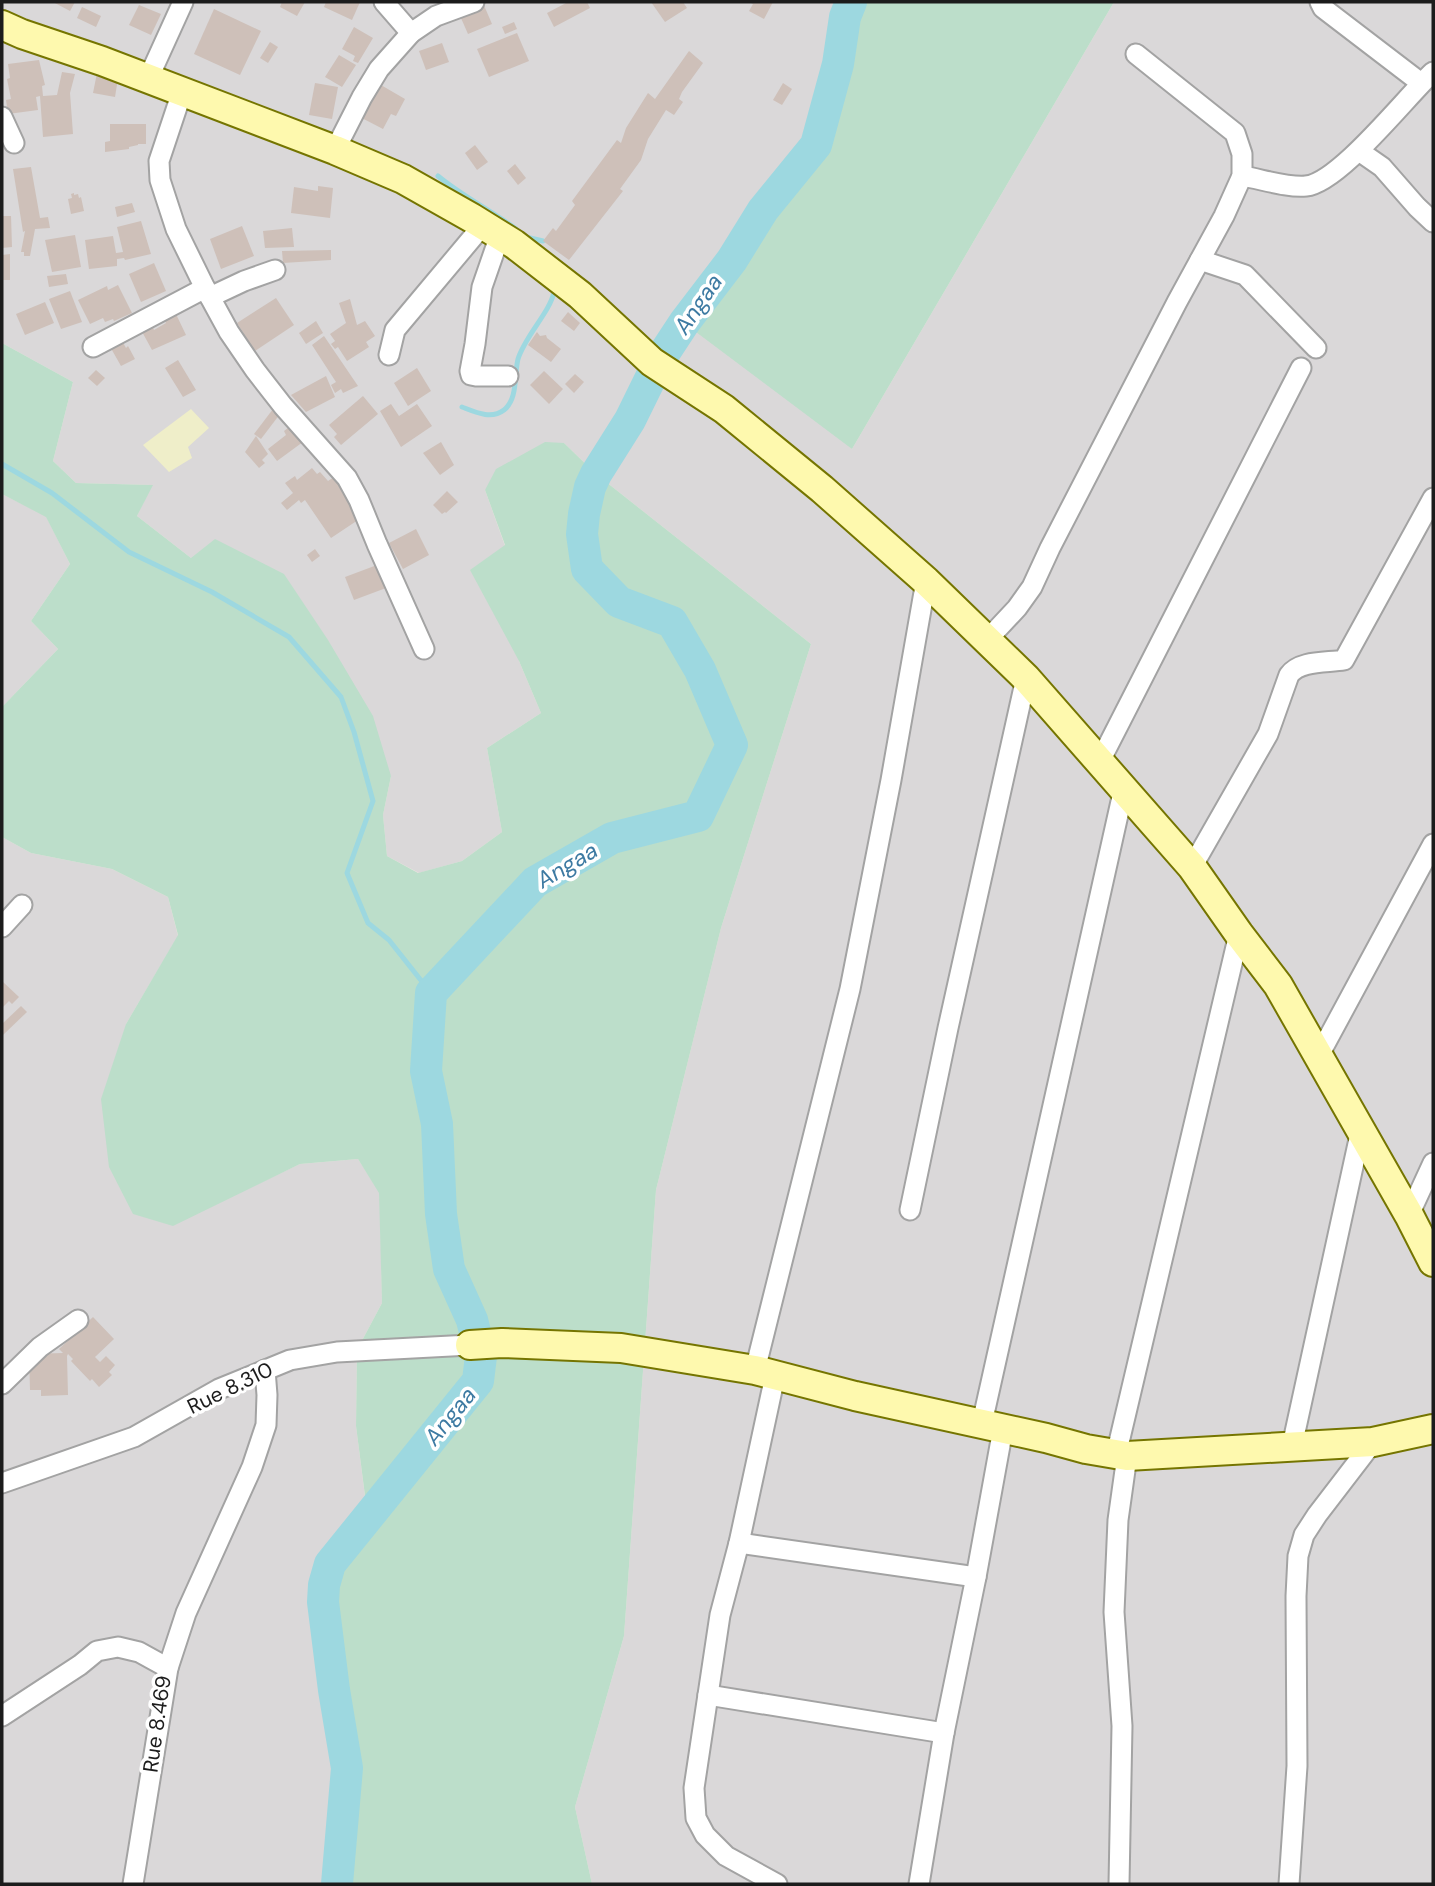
<svg xmlns="http://www.w3.org/2000/svg" width="1435" height="1886" font-family="'DM Sans',sans-serif">
	<style>
		.residential { fill: #dad8d9 }
		.farmland { fill: #efeec9 }
		.wetland { fill: #bcdeca }
		.lines { fill: none; stroke-linecap: round; stroke-linejoin: round }
		.stream { stroke: #9dd8e0; stroke-width: 5 }
		.river { stroke: #9dd8e0; stroke-width: 32 }
		.building { fill: #cec0b9 }
		.street-casing { stroke: #a3a3a3; stroke-width: 23 }
		.secondary-casing { stroke: #757500; stroke-width: 32 }
		.street { stroke: #fff; stroke-width: 19 }
		.secondary { stroke: #fef9ae; stroke-width: 28 }
		.labels { text-anchor: middle; dominant-baseline: central; stroke-width: 7; stroke-linejoin: round; paint-order: stroke }
		.street-label { font-size: 21px; fill: #1c1c1c; stroke: #fff }
		.water-label { font-size: 23px; font-style: italic; fill: #3d7aa2; stroke: #fff }
	</style>
	<rect width="100%" height="100%" fill="#eee8e0"/>
	<!-- residential -->
	<g class="residential">
		<polygon points="2,2 851,2 845,17 838,64 816,145 763,210 732,260 706,292 852,449 1114,2 1433,2 1433,1884 592,1884 575,1807 624,1636 656,1190 721,928 811,644 596,474 564,443 485,490 505,546 519,661 541,713 487,748 502,832 462,861 419,873 387,856 383,815 391,776 191,558 137,516 152,485 76,483 53,461 73,382 2,343"/>
		<polygon points="2,494 46,516 70,564 31,621 58,649 2,707"/>
		<polygon points="2,837 31,853 112,869 168,897 178,936 126,1024 245,1190 300,1164 358,1159 380,1193 382,1303 357,1350 356,1426 368,1520 352,1533 330,1564 324,1585 323,1602 334,1690 347,1768 337,1884 2,1884"/>
	</g>
	<!-- farmland -->
	<polygon class="farmland" points="191,409 209,428 188,447 192,458 169,472 143,445"/>
	<!-- wetland -->
	<g class="wetland">
		<polygon points="851,2 1114,2 852,449 684,323 732,260 763,210 816,145 838,64 845,17"/>
		<polygon points="2,343 73,382 53,461 76,483 153,485 137,516 191,558 215,539 284,574 328,640 373,716 391,776 383,815 387,856 418,873 462,861 502,832 487,748 541,713 519,661 470,570 505,545 485,490 496,469 545,442 564,443 596,474 811,644 721,928 656,1190 624,1636 575,1807 592,1884 337,1884 347,1768 334,1690 323,1602 324,1585 330,1564 352,1533 368,1519 356,1426 357,1350 382,1303 379,1193 358,1159 300,1164 173,1226 133,1214 109,1167 101,1099 126,1024 178,935 168,897 112,869 31,853 2,837 2,707 58,649 31,621 70,564 46,517 2,494"/>
	</g>
	<g class="lines">
		<!-- stream -->
		<g class="stream">
			<path d="M 438,176 C 462,196 490,210 516,229"/>
			<polyline points="526,237 543,241"/>
			<path d="M 462,407 C 475,412 491,420 504,410 C 518,399 514,375 518,359 C 525,336 550,312 554,292 L 551,288"/>
			<polyline points="2,464 52,493 129,552 212,592 289,637 341,697 354,732 373,801 347,873 368,923 389,940 431,993"/>
		</g>
		<!-- river -->
		<polyline class="river" points="337,1884 347,1768 334,1690 323,1602 324,1585 330,1564 478,1381 481,1356 472,1320 449,1269 441,1214 437,1124 426,1071 431,993 535,882 612,838 698,816 732,745 700,670 672,622 619,602 587,569 582,534 584,514 590,487 596,474 630,420 659,361 684,323 732,260 763,210 816,145 838,64 845,17 851,2"/>
	</g>
	<!-- building -->
	<g class="building">
		<polygon points="53,2 75,2 70,11"/>
		<polygon points="282,2 305,2 297,16 280,7"/>
		<polygon points="326,2 360,2 352,20 324,7"/>
		<polygon points="568,2 587,2 590,8 554,27 547,13"/>
		<polygon points="651,2 683,2 687,8 665,22"/>
		<polygon points="749,2 773,2 764,19 749,11 753,4"/>
		<polygon points="483,3 492,24 468,34 457,9"/>
		<polygon points="139,5 161,14 151,35 129,25"/>
		<polygon points="82,7 101,16 96,27 77,18"/>
		<polygon points="214,9 261,31 240,75 194,54"/>
		<polygon points="514,22 517,29 505,34 502,27"/>
		<polygon points="354,27 373,38 358,63 353,61 355,56 342,49"/>
		<polygon points="517,33 529,61 489,77 477,49"/>
		<polygon points="270,42 278,47 268,63 260,58"/>
		<polygon points="442,43 449,62 426,70 419,51"/>
		<polygon points="689,51 703,63 682,92 679,99 683,102 674,115 666,110 648,139 641,160 620,189 623,191 569,260 543,241 553,228 556,231 575,205 572,201 617,140 621,143 626,128 648,93 655,99"/>
		<polygon points="339,55 356,65 342,87 325,77"/>
		<polygon points="39,60 45,85 42,86 43,96 57,95 62,72 75,74 70,93 73,134 43,137 40,96 36,97 38,110 8,114 6,100 11,99 7,79 10,78 8,64"/>
		<polygon points="98,68 119,72 115,97 93,93"/>
		<polygon points="374,81 405,99 396,116 391,114 383,129 356,115"/>
		<polygon points="315,83 338,87 332,119 309,115"/>
		<polygon points="783,83 792,89 782,105 773,100"/>
		<polygon points="110,124 146,124 146,144 138,144 138,145 129,147 129,149 105,152 105,142 110,141"/>
		<polygon points="475,145 488,162 477,170 465,153"/>
		<polygon points="515,164 526,178 518,185 507,171"/>
		<polygon points="31,167 40,218 48,217 50,228 35,229 30,256 24,256 24,252 21,252 25,231 23,232 13,169"/>
		<polygon points="318,186 333,188 330,218 291,213 294,187 318,191"/>
		<polygon points="74,193 74,195 78,194 79,198 81,197 84,211 71,214 68,199 72,198 71,194"/>
		<polygon points="132,203 135,212 117,217 115,207"/>
		<polygon points="2,216 11,216 12,247 2,248"/>
		<polygon points="141,221 151,254 125,260 124,258 117,259 117,266 89,269 85,240 113,236 116,253 123,252 117,227"/>
		<polygon points="242,226 254,256 221,269 210,239"/>
		<polygon points="292,228 294,247 265,248 263,231"/>
		<polygon points="75,235 81,267 52,272 45,240"/>
		<polygon points="331,250 331,260 283,263 282,251"/>
		<polygon points="10,254 10,280 2,280 2,255"/>
		<polygon points="154,263 166,291 141,302 129,274"/>
		<polygon points="66,274 68,284 49,287 47,276"/>
		<polygon points="118,285 132,313 114,321 113,319 105,322 103,318 90,324 78,300 107,286 108,290"/>
		<polygon points="70,291 82,322 61,329 49,299"/>
		<polygon points="276,298 294,325 255,351 237,323"/>
		<polygon points="350,299 357,325 365,321 375,336 366,342 369,347 347,361 338,347 335,349 331,344 335,341 330,334 346,323 339,303"/>
		<polygon points="45,302 54,323 25,335 16,314"/>
		<polygon points="147,312 154,330 166,323 163,317 175,312 186,335 152,350 140,328"/>
		<polygon points="568,312 580,323 574,331 561,321"/>
		<polygon points="316,321 323,333 306,344 299,333"/>
		<polygon points="116,330 126,348 128,346 135,359 121,366 104,336"/>
		<polygon points="537,332 540,336 546,335 547,338 561,349 551,362 528,345"/>
		<polygon points="324,336 358,386 343,393 341,389 335,393 331,385 336,382 312,345"/>
		<polygon points="178,360 196,390 183,397 165,368"/>
		<polygon points="417,368 431,391 408,406 394,383"/>
		<polygon points="96,370 105,378 97,386 88,378"/>
		<polygon points="544,371 563,389 549,404 530,385"/>
		<polygon points="575,374 584,382 574,393 565,384"/>
		<polygon points="326,376 335,397 306,412 291,395"/>
		<polygon points="363,396 378,414 341,445 334,437 337,434 329,425"/>
		<polygon points="391,404 399,416 417,404 432,426 401,447 380,411"/>
		<polygon points="273,409 280,414 261,439 254,434"/>
		<polygon points="292,425 307,439 277,461 268,449 286,435 284,431"/>
		<polygon points="256,436 268,454 262,460 265,463 259,468 245,452"/>
		<polygon points="441,442 454,465 440,475 423,453"/>
		<polygon points="312,468 317,474 320,472 328,481 337,475 364,516 331,538 305,500 301,503 299,500 287,510 281,503 293,493 285,483 295,476 297,480"/>
		<polygon points="447,491 458,502 446,513 445,512 442,514 433,505"/>
		<polygon points="416,529 429,555 403,569 389,543"/>
		<polygon points="315,549 320,556 312,562 307,555"/>
		<polygon points="377,565 386,588 354,600 345,577"/>
		<polygon points="2,981 19,997 12,1004 9,1001 2,1008"/>
		<polygon points="21,1006 27,1012 3,1035 2,1024"/>
		<polygon points="93,1317 114,1339 95,1357 100,1362 106,1356 115,1365 109,1372 112,1375 99,1387 92,1379 90,1381 71,1361 73,1359 68,1354 67,1356 68,1395 41,1396 41,1390 30,1390 29,1354 63,1353 59,1349"/>
	</g>
	<g class="lines">
		<!-- street casing -->
		<g class="street-casing">
			<g id="street">
				<polyline points="384,2 411,33"/>
				<polyline points="1320,2 1323,8 1421,83"/>
				<polyline points="148,79 183,2"/>
				<polyline points="182,92 159,161 160,180 176,229 205,288 229,332 255,370 283,406 347,478 359,500 377,544 424,649"/>
				<polyline points="2,117 14,143"/>
				<polyline points="335,150 362,97 379,69 411,33 436,16 474,2"/>
				<polyline points="1359,151 1382,167 1417,207 1433,222"/>
				<path d="M 1242,176 C 1261,179 1288,188 1306,186 C 1339,183 1406,97 1433,72"/>
				<polyline points="500,235 482,287 475,344 470,371 471,375 476,376 508,376"/>
				<polyline points="1200,260 1245,275 1316,348"/>
				<polyline points="210,297 244,281 275,270"/>
				<polyline points="93,347 205,288"/>
				<polyline points="389,355 395,330 483,225"/>
				<polyline points="987,640 1017,608 1032,587 1050,548 1177,302 1224,216 1242,176 1242,154 1235,133 1136,54"/>
				<polyline points="1100,761 1301,368"/>
				<path d="M 1192,867 L 1268,734 L 1289,675 C 1300,660 1327,663 1344,660 L 1433,498"/>
				<polyline points="2,927 22,905"/>
				<polyline points="1318,1057 1433,844"/>
				<polyline points="910,1210 948,1028 1026,678"/>
				<polyline points="1409,1215 1433,1163"/>
				<polyline points="755,1370 850,989 891,780 926,581"/>
				<polyline points="775,1376 739,1543 720,1615 694,1788 696,1818 705,1835 726,1856 777,1884"/>
				<polyline points="2,1384 40,1347 78,1320"/>
				<polyline points="982,1423 1124,788"/>
				<polyline points="1292,1446 1361,1130"/>
				<path d="M 1116,1455 C 1158,1281 1197,1107 1239,934"/>
				<polyline points="2,1483 134,1437 219,1389 290,1360 337,1352 470,1345"/>
				<polyline points="739,1543 976,1577"/>
				<polyline points="168,1668 186,1613 252,1467 266,1425 267,1395 265,1370"/>
				<polyline points="708,1695 944,1733"/>
				<polyline points="2,1716 80,1665 97,1651 118,1647 139,1652 168,1668 133,1884"/>
				<polyline points="919,1884 944,1733 976,1577 1003,1429"/>
				<polyline points="1119,1884 1122,1726 1114,1612 1118,1520 1127,1456"/>
				<polyline points="1289,1884 1297,1766 1296,1596 1298,1556 1304,1535 1317,1515 1373,1442"/>
			</g>
		</g>
		<!-- secondary casing -->
		<g class="secondary-casing">
			<g id="secondary">
				<polyline points="2,25 22,34 102,61 335,150 403,179 472,218 514,244 580,295 652,362 724,409 822,489 926,581 1026,678 1192,867 1239,934 1278,985 1409,1215 1433,1262"/>
				<polyline points="470,1345 502,1343 621,1348 755,1370 855,1396 1046,1438 1086,1449 1127,1456 1373,1442 1433,1429"/>
			</g>
		</g>
		<!-- street -->
		<use href="#street" class="street"/>
		<!-- secondary -->
		<use href="#secondary" class="secondary"/>
	</g>
	<g class="labels">
		<!-- street labels -->
		<g class="street-label">
			<text transform="translate(230 1388) rotate(-26)">Rue 8.310</text>
			<text transform="translate(157 1724) rotate(-82)">Rue 8.469</text>
		</g>
		<!-- water labels -->
		<g class="water-label">
			<text transform="translate(698 304) rotate(-56)">Angaa</text>
			<text transform="translate(567 865) rotate(-31)">Angaa</text>
			<text transform="translate(450 1416) rotate(-51)">Angaa</text>
		</g>
	</g>
	<!-- border -->
	<rect width="1435" height="1886" fill="none" stroke="#1c1c1c" stroke-width="7"/>
</svg>
